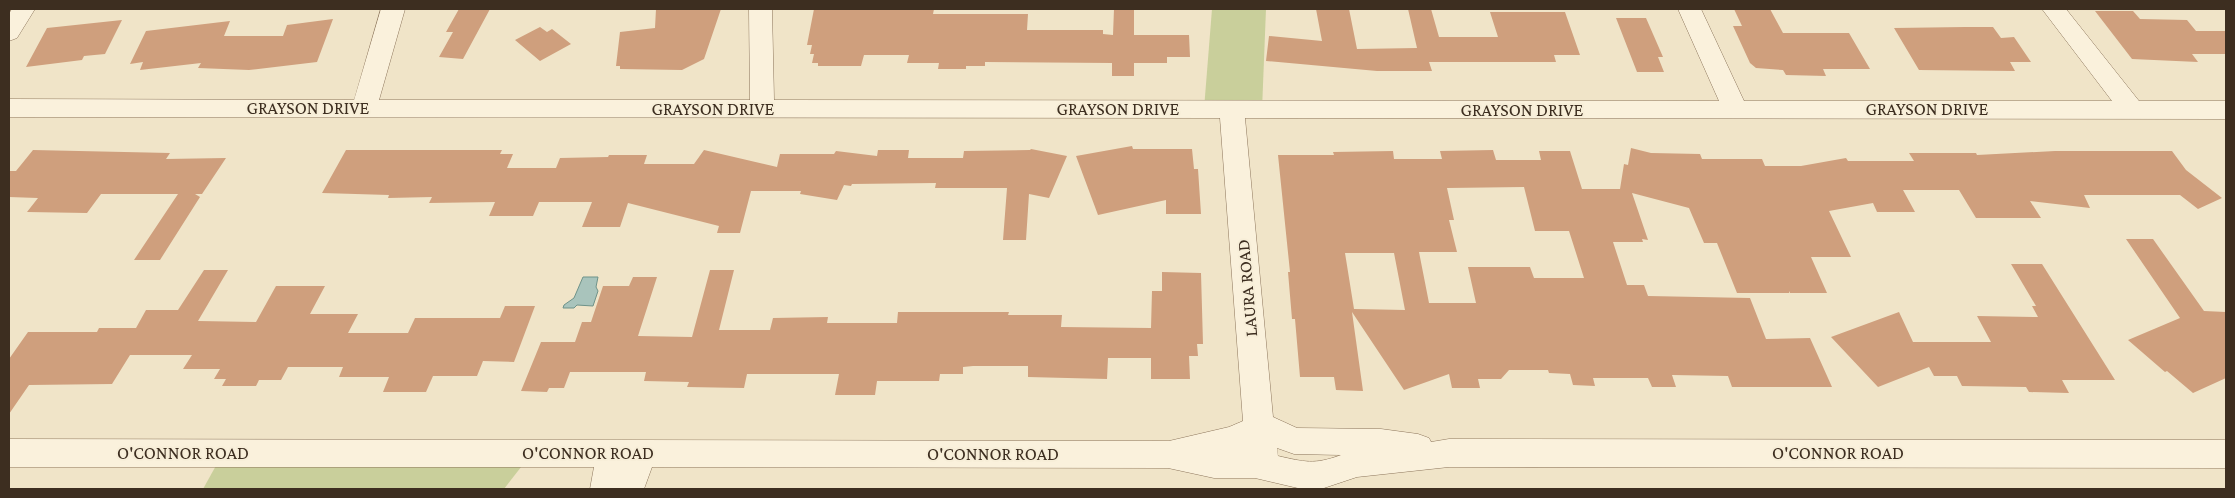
<svg xmlns="http://www.w3.org/2000/svg" width="2235" height="498" font-family="'Crimson Pro',serif">
	<style>
		.green { fill: #c9cf9b }
		.water { fill: #a9c4bc; stroke: #6f938a }
		.building { fill: #cf9f7d; fill-rule: evenodd }
		.lines { fill: none; stroke-linecap: round; stroke-linejoin: round }
		.minor-casing { stroke: #8d765c; stroke-width: 1 }
		.minor { fill: #faf1dc; fill-rule: evenodd }
		.labels { text-anchor: middle; dominant-baseline: central; stroke-width: 4; stroke-linejoin: round; paint-order: stroke }
		.street-label { font-size: 18px; fill: #3d2e20; stroke: #f7eed8 }
	</style>
	<rect width="100%" height="100%" fill="#f0e4c8"/>
	<!-- green -->
	<g class="green">
		<polygon points="1212,9 1266,9 1262,110 1204,109"/>
		<polygon points="223,453 532,453 504,489 203,489"/>
	</g>
	<!-- water -->
	<polygon class="water" points="583,277 598,277 596,287 598,291 593,306 577,305 574,308 563,308 564,305 574,298"/>
	<!-- building -->
	<g class="building">
		<polygon points="459,9 490,9 463,59 439,57 453,32 446,32"/>
		<polygon points="656,9 721,9 704,59 682,70 620,69 620,66 616,66 620,32 655,28"/>
		<polygon points="814,9 934,9 933,14 1028,14 1027,30 1103,30 1103,34 1113,35 1114,9 1134,9 1134,35 1189,35 1190,57 1167,57 1167,63 1134,63 1134,76 1112,76 1112,63 985,62 985,66 966,66 966,69 938,69 939,63 907,63 909,55 864,55 861,66 818,66 818,63 812,63 814,54 810,54 812,45 807,45"/>
		<polygon points="1316,9 1349,9 1357,49 1417,48 1408,9 1431,9 1439,37 1498,37 1490,12 1565,12 1580,55 1554,55 1556,62 1429,62 1432,71 1377,71 1266,61 1269,36 1322,41"/>
		<polygon points="1734,9 1770,9 1783,33 1849,33 1870,69 1823,69 1826,76 1786,75 1783,70 1756,68 1750,63 1733,26 1742,26"/>
		<polygon points="2095,11 2133,11 2140,19 2187,20 2196,31 2226,31 2226,54 2192,54 2198,62 2132,59"/>
		<polygon points="1616,18 1646,18 1663,57 1658,57 1664,72 1637,72"/>
		<polygon points="333,19 317,62 249,70 198,68 201,63 140,70 143,62 130,64 146,31 230,21 224,36 283,36 287,25"/>
		<polygon points="122,20 105,54 84,56 82,60 26,67 47,28"/>
		<polygon points="540,27 547,32 552,29 571,44 540,61 515,40"/>
		<polygon points="1965,27 1993,27 2001,38 2014,37 2031,62 2010,62 2015,71 1919,70 1894,28"/>
		<polygon points="1132,146 1133,149 1192,149 1194,169 1198,169 1201,214 1166,214 1166,200 1098,215 1076,156"/>
		<path d="M 1631,148 L 1651,153 L 1700,154 L 1702,159 L 1762,159 L 1765,166 L 1801,166 L 1846,158 L 1848,161 L 1914,161 L 1909,153 L 1976,153 L 1977,155 L 2055,151 L 2172,151 L 2186,170 L 2222,198 L 2198,209 L 2180,195 L 2084,195 L 2090,208 L 2030,201 L 2041,218 L 1976,218 L 1959,190 L 1903,190 L 1915,212 L 1877,212 L 1873,203 L 1829,211 L 1851,257 L 1811,257 L 1827,293 L 1790,293 L 1789,291 L 1789,293 L 1737,293 L 1717,243 L 1704,243 L 1689,208 L 1632,193 L 1648,240 L 1642,239 L 1643,242 L 1613,242 L 1627,285 L 1644,285 L 1648,296 L 1750,298 L 1766,339 L 1810,338 L 1832,387 L 1732,387 L 1728,376 L 1672,375 L 1676,387 L 1652,387 L 1648,378 L 1593,378 L 1595,386 L 1573,385 L 1570,374 L 1549,373 L 1548,370 L 1509,370 L 1501,379 L 1478,379 L 1480,388 L 1452,388 L 1449,374 L 1404,390 L 1352,312 L 1363,391 L 1336,390 L 1334,377 L 1300,377 L 1295,319 L 1292,319 L 1288,272 L 1290,272 L 1278,155 L 1334,155 L 1333,152 L 1393,151 L 1394,159 L 1442,159 L 1440,151 L 1493,150 L 1496,160 L 1541,160 L 1539,151 L 1570,151 L 1582,189 L 1620,189 L 1624,164 L 1628,165 ZM 1524,187 L 1535,231 L 1569,231 L 1584,278 L 1534,278 L 1530,267 L 1468,267 L 1476,303 L 1429,303 L 1419,252 L 1457,252 L 1449,220 L 1454,220 L 1447,188 ZM 1345,253 L 1394,253 L 1405,310 L 1354,309 Z"/>
		<polygon points="1031,149 1067,156 1049,198 1029,194 1026,240 1003,240 1007,188 935,188 936,183 852,184 851,186 844,185 837,200 800,194 801,191 751,191 740,233 717,233 719,226 628,203 620,227 582,227 592,202 539,202 533,216 489,216 495,202 429,203 432,197 388,198 389,195 322,193 346,150 502,150 500,154 513,154 507,168 556,168 560,158 608,157 609,155 647,155 644,164 694,164 704,150 777,167 780,154 834,154 836,151 877,156 878,150 909,150 908,158 963,158 964,151 1030,150"/>
		<polygon points="33,150 170,153 166,159 226,158 202,194 195,194 200,197 160,260 134,260 178,194 101,194 87,213 27,212 38,198 9,197 9,171 16,171"/>
		<polygon points="2126,239 2153,239 2204,311 2226,312 2226,378 2193,393 2167,371 2165,372 2128,340 2180,318"/>
		<polygon points="2011,264 2042,264 2115,380 2062,380 2069,393 2029,392 2026,387 1962,386 1957,376 1934,376 1929,367 1878,387 1831,337 1899,312 1913,342 1991,342 1977,316 2038,317 2032,306 2036,306"/>
		<polygon points="204,270 228,270 198,321 256,322 276,286 325,286 310,314 358,314 348,333 408,333 415,318 500,318 505,306 535,306 514,362 483,361 477,376 433,376 426,392 383,392 389,377 339,377 343,367 288,367 281,380 259,380 256,386 222,386 226,379 214,379 220,369 183,369 192,355 130,355 112,384 29,385 9,414 9,359 28,332 97,332 99,328 136,328 146,310 178,310"/>
		<polygon points="710,270 734,270 719,330 770,330 773,318 828,317 827,323 897,323 898,312 1009,312 1008,315 1062,315 1061,327 1151,328 1152,291 1162,291 1162,272 1201,273 1203,344 1197,344 1198,356 1189,356 1190,379 1151,379 1151,358 1108,358 1107,379 1028,377 1028,366 973,366 963,367 963,374 940,374 939,381 877,381 875,395 835,395 839,374 747,374 744,388 687,387 689,382 644,381 646,372 570,372 564,388 549,388 547,392 521,391 541,342 575,342 582,322 591,322 603,286 629,286 633,277 657,277 638,336 692,337"/>
	</g>
	<g class="lines">
		<!-- minor casing -->
		<g class="minor-casing">
			<g id="minor">
				<polygon points="12,9 35,9 17,38 9,41 9,14"/>
				<path d="M 381,9 L 405,9 L 379,100 L 750,100 L 749,9 L 772,9 L 774,100 L 1719,101 L 1678,9 L 1701,9 L 1744,101 L 2112,101 L 2042,9 L 2066,9 L 2139,101 L 2226,101 L 2226,119 L 1245,118 L 1273,417 L 1297,428 L 1381,429 L 1418,434 L 1429,438 L 1431,442 L 1449,439 L 2226,440 L 2226,468 L 1449,467 L 1357,477 L 1321,489 L 1302,489 L 1255,478 L 1214,478 L 1168,468 L 652,467 L 644,489 L 590,489 L 594,467 L 9,467 L 9,439 L 1169,441 L 1229,427 L 1243,421 L 1220,118 L 9,117 L 9,99 L 354,100 ZM 1277,448 L 1294,454 L 1341,455 C 1314,465 1305,462 1278,456 Z"/>
			</g>
		</g>
		<!-- minor -->
		<use href="#minor" class="minor"/>
	</g>
	<g class="labels">
		<!-- street labels -->
		<g class="street-label">
			<text x="308" y="108">GRAYSON DRIVE</text>
			<text x="713" y="109">GRAYSON DRIVE</text>
			<text x="1118" y="109">GRAYSON DRIVE</text>
			<text x="1927" y="109">GRAYSON DRIVE</text>
			<text x="1522" y="110">GRAYSON DRIVE</text>
			<text transform="translate(1247 288) rotate(-95)">LAURA ROAD</text>
			<text x="183" y="453">O'CONNOR ROAD</text>
			<text x="588" y="453">O'CONNOR ROAD</text>
			<text x="1838" y="453">O'CONNOR ROAD</text>
			<text x="993" y="454">O'CONNOR ROAD</text>
		</g>
	</g>
	<!-- border -->
	<rect width="2235" height="498" fill="none" stroke="#3d2e20" stroke-width="20"/>
</svg>
